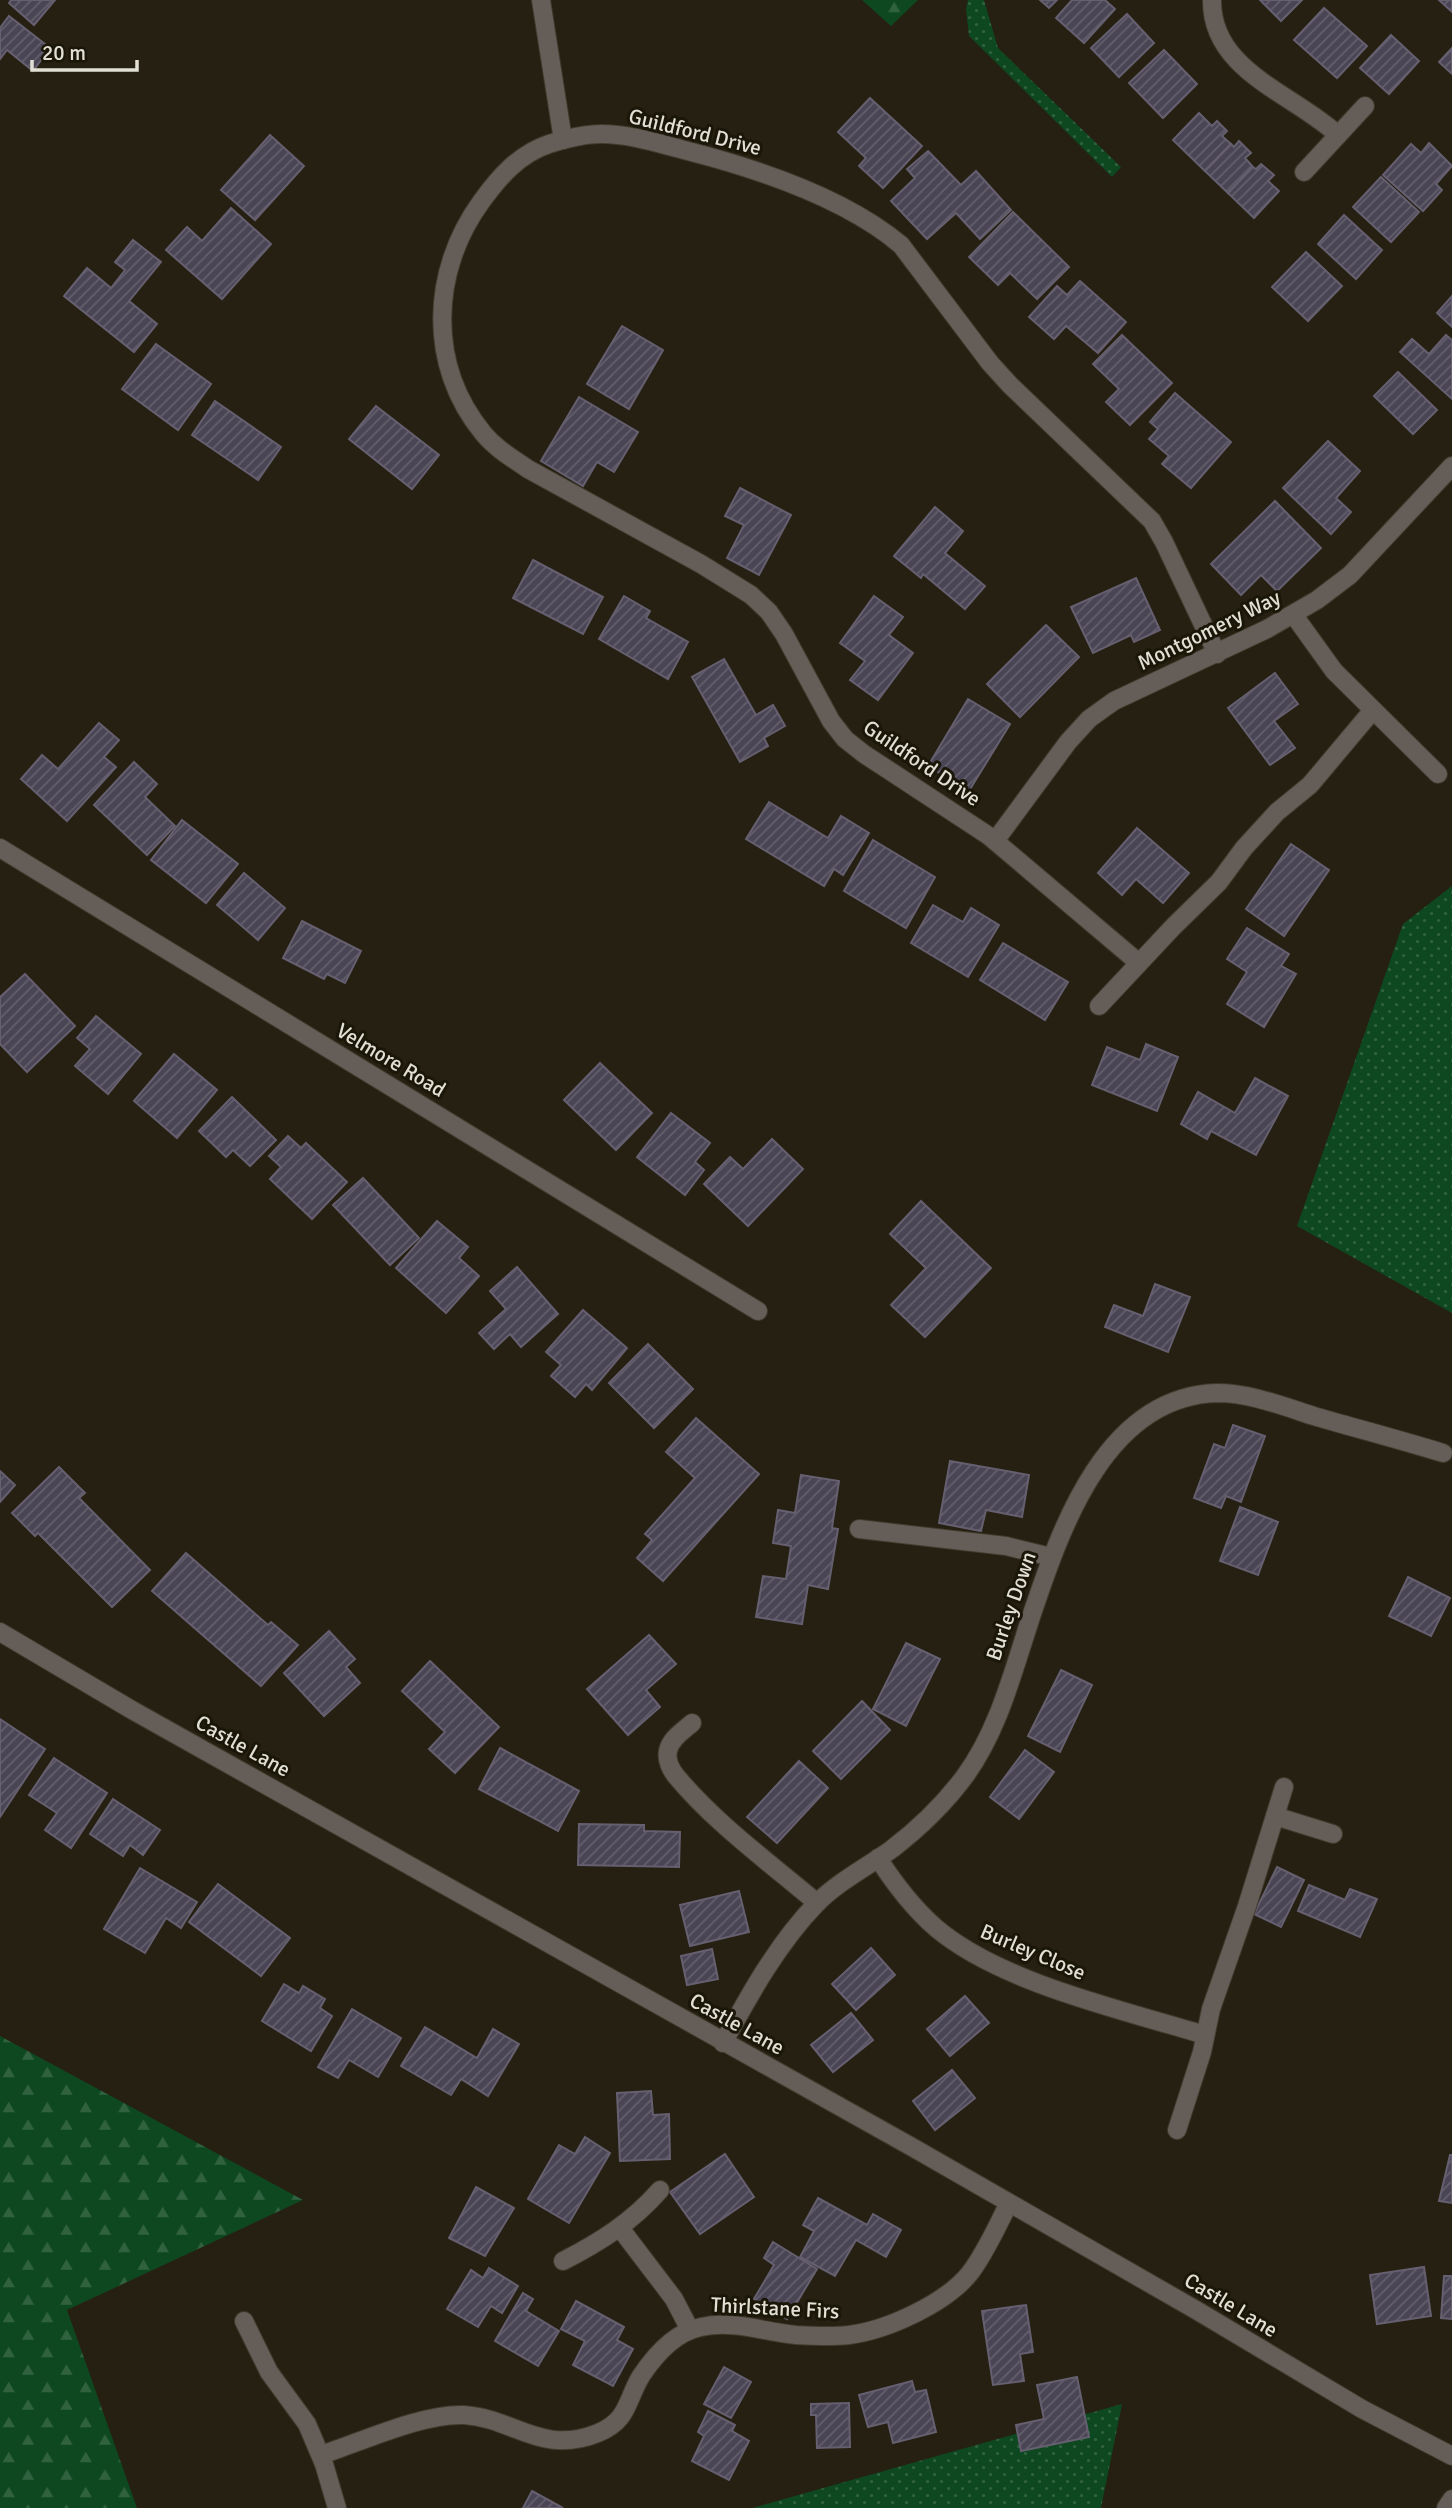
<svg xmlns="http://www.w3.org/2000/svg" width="1452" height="2508" font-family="Signika,sans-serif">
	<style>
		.grass { fill: url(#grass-dots) }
		.forest { fill: url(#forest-firs) }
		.building { fill: url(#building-hatch); stroke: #655f70; stroke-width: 2 }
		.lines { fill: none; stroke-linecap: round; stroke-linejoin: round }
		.minor-casing { stroke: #3f3b2c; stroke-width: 20 }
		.minor { stroke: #645d58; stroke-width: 18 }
		.labels { text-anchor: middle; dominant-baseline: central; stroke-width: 6; stroke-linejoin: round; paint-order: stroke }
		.street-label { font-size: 21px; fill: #e2dfd5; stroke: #1b1708 }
	</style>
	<defs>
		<pattern id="grass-dots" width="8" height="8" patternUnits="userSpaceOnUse" patternTransform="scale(1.75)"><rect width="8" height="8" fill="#0e4821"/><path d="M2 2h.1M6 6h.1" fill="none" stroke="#316240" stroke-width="1.8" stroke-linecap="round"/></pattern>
		<pattern id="forest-firs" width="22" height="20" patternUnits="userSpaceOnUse" patternTransform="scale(1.75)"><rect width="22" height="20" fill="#0e4821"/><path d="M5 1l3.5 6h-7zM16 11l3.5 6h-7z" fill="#316240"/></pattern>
		<pattern id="building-hatch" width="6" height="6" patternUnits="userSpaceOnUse" patternTransform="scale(1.75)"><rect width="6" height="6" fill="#4a4554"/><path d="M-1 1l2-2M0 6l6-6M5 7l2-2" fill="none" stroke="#645f6c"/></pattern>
	</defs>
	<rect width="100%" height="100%" fill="#252011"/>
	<!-- grass -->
	<g class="grass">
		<polygon points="968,0 984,0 998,48 1121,167 1112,177 969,36 966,9"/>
		<polygon points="1452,886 1452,1313 1297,1226 1403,924"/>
		<polygon points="1122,2404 1101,2508 752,2508"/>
	</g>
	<!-- forest -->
	<g class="forest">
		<polygon points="862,0 918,0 891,26"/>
		<polygon points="0,2036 303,2200 67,2310 137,2508 0,2508"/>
	</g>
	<!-- building -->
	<g class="building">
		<polygon points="11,0 55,0 34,25 9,3"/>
		<polygon points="1040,0 1057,0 1049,8"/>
		<polygon points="1072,0 1105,0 1115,9 1084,43 1056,18"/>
		<polygon points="1260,0 1302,0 1281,21"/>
		<polygon points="1439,0 1452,0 1452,12"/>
		<polygon points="1324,8 1367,46 1337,78 1294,40"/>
		<polygon points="1127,14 1154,43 1119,77 1091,48"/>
		<polygon points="9,16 50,48 33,71 7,50 0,59 0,28"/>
		<polygon points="1391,35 1419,61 1389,94 1360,68"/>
		<polygon points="1452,48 1452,74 1439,62"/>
		<polygon points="1164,50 1197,84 1163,118 1129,83"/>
		<polygon points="870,98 922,146 883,188 859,166 866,158 838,132"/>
		<polygon points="1199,113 1212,126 1217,121 1227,131 1222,136 1231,144 1205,171 1173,140"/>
		<polygon points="270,135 304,166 255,220 221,190"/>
		<polygon points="1239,141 1251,153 1245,158 1253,167 1228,193 1205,171 1231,144 1234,147"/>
		<polygon points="1429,143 1452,166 1436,184 1442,190 1423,211 1383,175 1411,144 1421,153"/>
		<polygon points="928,151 961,185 976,171 1011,210 980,239 956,213 927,239 891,201 915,178 907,169"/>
		<polygon points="1261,164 1274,175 1268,181 1279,191 1254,218 1228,193 1253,167 1256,169"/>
		<polygon points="1381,177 1419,212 1391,242 1353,207"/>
		<polygon points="231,208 271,244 222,299 166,250 187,227 202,241"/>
		<polygon points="1013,212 1069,267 1037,299 1010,273 998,285 969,257"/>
		<polygon points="1344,215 1382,250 1356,279 1318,244"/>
		<polygon points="133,240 161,262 129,301 157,324 134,352 64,296 87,268 111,288 125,270 115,262"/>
		<polygon points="1306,252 1342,286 1308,321 1272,287"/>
		<polygon points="1080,281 1126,322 1098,353 1066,326 1054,339 1029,317 1057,286 1067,295"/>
		<polygon points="1452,296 1452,327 1437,313"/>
		<polygon points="622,326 663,350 629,409 587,384"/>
		<polygon points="1122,335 1172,383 1130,425 1106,402 1119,389 1093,364"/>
		<polygon points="1446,335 1452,340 1452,399 1400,352 1412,339 1429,354"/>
		<polygon points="156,344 211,384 178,430 122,389"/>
		<polygon points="1398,372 1437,410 1413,434 1374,396"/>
		<polygon points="1175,393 1231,442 1191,488 1162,464 1169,456 1149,439 1158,429 1150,422"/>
		<polygon points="579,397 638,432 614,472 597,462 583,486 541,461"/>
		<polygon points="215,401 281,447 258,480 192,435"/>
		<polygon points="376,406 439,455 412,489 349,439"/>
		<polygon points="1328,441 1360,471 1336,498 1351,512 1331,534 1283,488"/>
		<polygon points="740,488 791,515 759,575 727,558 744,525 725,516"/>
		<polygon points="1275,501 1321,548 1277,591 1261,575 1241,595 1211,564"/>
		<polygon points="935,507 963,531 945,553 985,586 965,609 923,574 921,578 894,556"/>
		<polygon points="533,560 603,597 583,634 513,598"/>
		<polygon points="1136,578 1160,630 1134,642 1131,635 1093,653 1071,607"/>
		<polygon points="624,596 650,611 646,618 688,642 668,679 599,639"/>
		<polygon points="874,596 903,617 889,635 913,653 878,700 850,680 865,661 840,643"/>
		<polygon points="1046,625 1079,657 1020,717 987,684"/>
		<polygon points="724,659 756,715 773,705 785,726 764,738 768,746 740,762 692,677"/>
		<polygon points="1275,673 1298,704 1274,721 1295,748 1270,765 1228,708"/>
		<polygon points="968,699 1010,724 969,791 928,766"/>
		<polygon points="99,723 119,740 104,757 116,767 67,821 21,779 42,755 58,769"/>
		<polygon points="134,762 157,784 145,797 175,826 147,855 94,805"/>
		<polygon points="769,802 828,838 841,816 869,833 843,875 834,869 824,886 746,839"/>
		<polygon points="182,820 238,864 206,903 151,860"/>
		<polygon points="1137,828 1189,873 1163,903 1136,879 1122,895 1098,873"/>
		<polygon points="873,840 935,877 906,928 844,891"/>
		<polygon points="1291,844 1329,870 1284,936 1246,909"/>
		<polygon points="244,873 285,908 258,940 217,905"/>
		<polygon points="933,905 963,922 971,908 999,925 968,977 911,943"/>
		<polygon points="302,921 361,951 345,983 327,974 324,979 283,958"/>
		<polygon points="1247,928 1289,954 1281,966 1296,974 1264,1027 1227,1004 1247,972 1227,959"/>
		<polygon points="1003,943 1068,982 1045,1020 980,980"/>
		<polygon points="25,974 75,1026 27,1072 0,1044 0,997"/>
		<polygon points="96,1016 141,1054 108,1094 75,1066 90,1049 77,1038"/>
		<polygon points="1146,1044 1178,1057 1157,1111 1092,1085 1107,1047 1140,1060"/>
		<polygon points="174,1054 217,1090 177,1138 134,1101"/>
		<polygon points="600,1063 652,1113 616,1150 564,1100"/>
		<polygon points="1255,1078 1288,1096 1256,1155 1211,1131 1207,1139 1181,1124 1198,1092 1235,1113"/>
		<polygon points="232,1097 276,1140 250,1166 233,1150 226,1157 199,1131"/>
		<polygon points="671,1113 710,1143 695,1162 704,1170 685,1195 637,1157"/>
		<polygon points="288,1136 301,1148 306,1143 347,1182 312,1219 270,1179 281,1167 269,1156"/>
		<polygon points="772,1139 803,1169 748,1226 704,1184 730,1157 743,1169"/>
		<polygon points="363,1178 419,1238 390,1265 333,1205"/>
		<polygon points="921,1201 991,1268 925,1337 891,1305 926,1268 890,1234"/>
		<polygon points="437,1221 468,1247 459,1258 479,1276 446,1313 396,1268"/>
		<polygon points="517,1267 558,1314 521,1347 510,1334 494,1349 479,1333 506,1309 490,1291"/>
		<polygon points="1155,1284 1190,1297 1168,1352 1105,1327 1114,1305 1143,1316"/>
		<polygon points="583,1310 627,1348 592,1390 586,1384 575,1397 551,1376 561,1365 546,1352"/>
		<polygon points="648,1344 693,1389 654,1428 609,1383"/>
		<polygon points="696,1418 759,1474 663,1581 637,1558 652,1540 645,1534 695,1478 666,1452"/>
		<polygon points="1233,1425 1265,1436 1241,1502 1226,1496 1221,1508 1194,1498 1214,1444 1225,1448"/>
		<polygon points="950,1461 1029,1475 1022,1517 986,1510 981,1531 939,1523"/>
		<polygon points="59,1467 85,1493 79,1498 150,1570 112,1607 38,1533 35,1536 12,1513"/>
		<polygon points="0,1471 15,1485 0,1502"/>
		<polygon points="801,1475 839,1481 832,1528 838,1529 828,1589 808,1585 802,1624 756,1617 763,1576 786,1579 791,1546 773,1543 778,1510 795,1513"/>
		<polygon points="1240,1507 1278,1522 1258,1575 1220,1561"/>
		<polygon points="186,1553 268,1625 271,1622 298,1645 261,1686 152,1591"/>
		<polygon points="1408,1577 1450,1598 1431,1636 1389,1616"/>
		<polygon points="329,1631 355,1659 346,1667 360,1683 324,1716 284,1673"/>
		<polygon points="649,1635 676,1664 646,1690 660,1707 628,1735 587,1689"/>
		<polygon points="906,1643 940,1659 906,1726 873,1709"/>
		<polygon points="430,1661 499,1727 455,1773 429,1749 445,1732 402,1691"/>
		<polygon points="1061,1670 1092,1685 1060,1752 1028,1736"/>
		<polygon points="862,1701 890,1730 841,1779 813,1751"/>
		<polygon points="0,1719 45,1749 0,1817"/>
		<polygon points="500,1748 579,1791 558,1831 479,1789"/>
		<polygon points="1025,1750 1054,1772 1019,1819 990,1797"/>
		<polygon points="54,1758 107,1793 71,1848 45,1830 57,1813 29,1795"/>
		<polygon points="799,1761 828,1788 777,1843 747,1817"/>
		<polygon points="113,1799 160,1830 143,1855 130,1845 123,1856 90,1834"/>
		<polygon points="579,1824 644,1825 644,1831 680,1832 679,1867 578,1865"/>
		<polygon points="1277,1867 1304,1880 1281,1927 1254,1914"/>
		<polygon points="140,1868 197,1902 181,1928 166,1918 145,1953 104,1929"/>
		<polygon points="218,1884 290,1938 261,1976 189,1922"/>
		<polygon points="1309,1885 1345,1900 1350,1889 1377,1899 1360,1937 1298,1911"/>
		<polygon points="739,1891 749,1932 690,1946 680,1905"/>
		<polygon points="871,1948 895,1975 856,2010 832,1984"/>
		<polygon points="712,1949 718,1979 687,1985 681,1956"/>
		<polygon points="284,1984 299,1993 303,1986 325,1999 320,2008 332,2016 311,2051 262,2021"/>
		<polygon points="965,1996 989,2023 950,2056 927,2029"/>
		<polygon points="352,2009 401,2038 378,2077 349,2060 338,2078 318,2067"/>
		<polygon points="851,2013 873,2040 833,2072 811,2045"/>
		<polygon points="425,2027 477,2058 493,2029 519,2044 488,2096 461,2079 451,2095 401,2066"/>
		<polygon points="952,2070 975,2098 935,2130 913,2101"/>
		<polygon points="651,2091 653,2115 669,2114 670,2159 620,2161 617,2093"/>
		<polygon points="585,2137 610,2153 569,2223 528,2199 559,2145 575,2154"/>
		<polygon points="725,2154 754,2197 700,2234 670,2192"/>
		<polygon points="1450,2155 1452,2155 1452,2203 1439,2201"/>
		<polygon points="476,2187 514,2208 485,2256 449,2238"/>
		<polygon points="818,2198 867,2225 873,2214 901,2230 886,2257 856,2240 835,2276 800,2257 814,2231 803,2225"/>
		<polygon points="773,2242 817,2269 787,2319 754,2299 774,2265 764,2258"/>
		<polygon points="1424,2267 1431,2316 1377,2324 1370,2275"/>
		<polygon points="489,2268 518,2286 502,2313 491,2306 478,2327 447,2309 471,2270 483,2278"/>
		<polygon points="1444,2276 1452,2276 1452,2319 1441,2318"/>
		<polygon points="523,2293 533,2299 526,2311 559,2331 538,2366 495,2341"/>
		<polygon points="576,2301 624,2327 617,2340 633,2349 613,2386 573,2365 585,2341 561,2329"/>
		<polygon points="1026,2305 1033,2352 1020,2354 1024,2381 993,2385 982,2311"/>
		<polygon points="724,2367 751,2382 731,2418 704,2404"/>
		<polygon points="1077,2377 1089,2437 1021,2451 1016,2425 1044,2419 1037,2385"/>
		<polygon points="912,2381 915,2392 926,2390 936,2432 893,2443 888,2422 868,2427 859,2395"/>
		<polygon points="849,2403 850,2447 817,2448 816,2415 811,2415 811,2404"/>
		<polygon points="708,2411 735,2425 732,2431 749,2441 729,2480 692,2461 704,2436 698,2432"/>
		<polygon points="532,2491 563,2508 523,2508"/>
	</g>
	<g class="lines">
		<!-- minor casing -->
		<g class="minor-casing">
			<g id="minor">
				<polyline points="541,0 563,140"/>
				<path d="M 1212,0 C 1211,71 1294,94 1338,135"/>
				<polyline points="1304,172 1365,106"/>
				<polyline points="1293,614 1334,671 1438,774"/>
				<polyline points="995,841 1068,742 1089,719 1114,701 1267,629 1317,600 1350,575 1452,466"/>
				<polyline points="0,848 758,1311"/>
				<path d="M 1139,963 L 989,836 L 864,754 L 845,739 L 831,721 L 784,634 L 769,612 L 751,595 L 701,564 L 528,469 C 512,458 495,448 483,433 C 427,365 431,271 481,202 C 499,177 519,154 549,144 C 565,139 583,134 601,134 C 629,134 657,143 684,150 C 755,168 844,197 901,245 L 990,363 L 1010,385 L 1152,521 L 1164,542 L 1217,654"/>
				<polyline points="1099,1006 1173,927 1219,882 1244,848 1277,812 1310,785 1373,710"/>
				<polyline points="859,1529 1006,1546 1051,1557"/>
				<polyline points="0,1632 132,1710 912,2147 1196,2310 1362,2409 1452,2456"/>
				<path d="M 692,1723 C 683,1731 670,1739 668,1751 C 666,1760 671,1770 676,1776 C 716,1824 770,1863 817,1903"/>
				<polyline points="1275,1816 1333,1834"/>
				<path d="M 878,1858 C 894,1883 913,1908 936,1928 C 1001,1983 1123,2010 1205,2035"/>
				<path d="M 723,2043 C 750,1994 778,1943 817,1903 C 839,1881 867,1867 892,1849 C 918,1829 945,1803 965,1776 C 1000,1728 1014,1667 1033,1611 C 1062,1525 1107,1396 1217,1393 C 1251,1393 1285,1407 1317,1417 C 1359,1429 1401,1440 1443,1453"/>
				<polyline points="1177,2130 1202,2052 1211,2009 1247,1906 1284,1787"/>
				<polyline points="620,2228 674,2299 690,2330"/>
				<path d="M 563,2261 C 600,2242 632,2222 660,2190"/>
				<polyline points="244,2321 269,2372 307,2424 324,2464 337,2508"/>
				<path d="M 321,2455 C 361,2442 423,2413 464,2415 C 514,2418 541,2456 598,2433 C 629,2420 626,2401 641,2376 C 655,2355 676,2332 701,2327 C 734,2320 764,2332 796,2335 C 813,2336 832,2337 849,2335 C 888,2330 946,2303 970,2273 C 986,2252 997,2226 1009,2203"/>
				<polyline points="1446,2508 1452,2499"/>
			</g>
		</g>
		<!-- minor -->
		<use href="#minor" class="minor"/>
	</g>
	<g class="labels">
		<!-- street labels -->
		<g class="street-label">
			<text transform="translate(695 132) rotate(14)">Guildford Drive</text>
			<text transform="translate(1209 630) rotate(-26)">Montgomery Way</text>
			<text transform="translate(922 763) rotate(34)">Guildford Drive</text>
			<text transform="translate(391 1060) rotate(31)">Velmore Road</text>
			<text transform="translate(1011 1606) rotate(-71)">Burley Down</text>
			<text transform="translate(243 1746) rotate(29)">Castle Lane</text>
			<text transform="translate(1033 1952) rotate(23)">Burley Close</text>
			<text transform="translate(737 2024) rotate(29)">Castle Lane</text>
			<text transform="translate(1231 2305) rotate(31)">Castle Lane</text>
			<text transform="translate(775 2308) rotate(3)">Thirlstane Firs</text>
		</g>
	</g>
	<!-- scale -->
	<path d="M32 60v10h105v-10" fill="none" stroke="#e2dfd5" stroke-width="3.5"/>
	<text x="42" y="60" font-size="21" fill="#e2dfd5" stroke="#1b1708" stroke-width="5" paint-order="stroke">20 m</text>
</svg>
